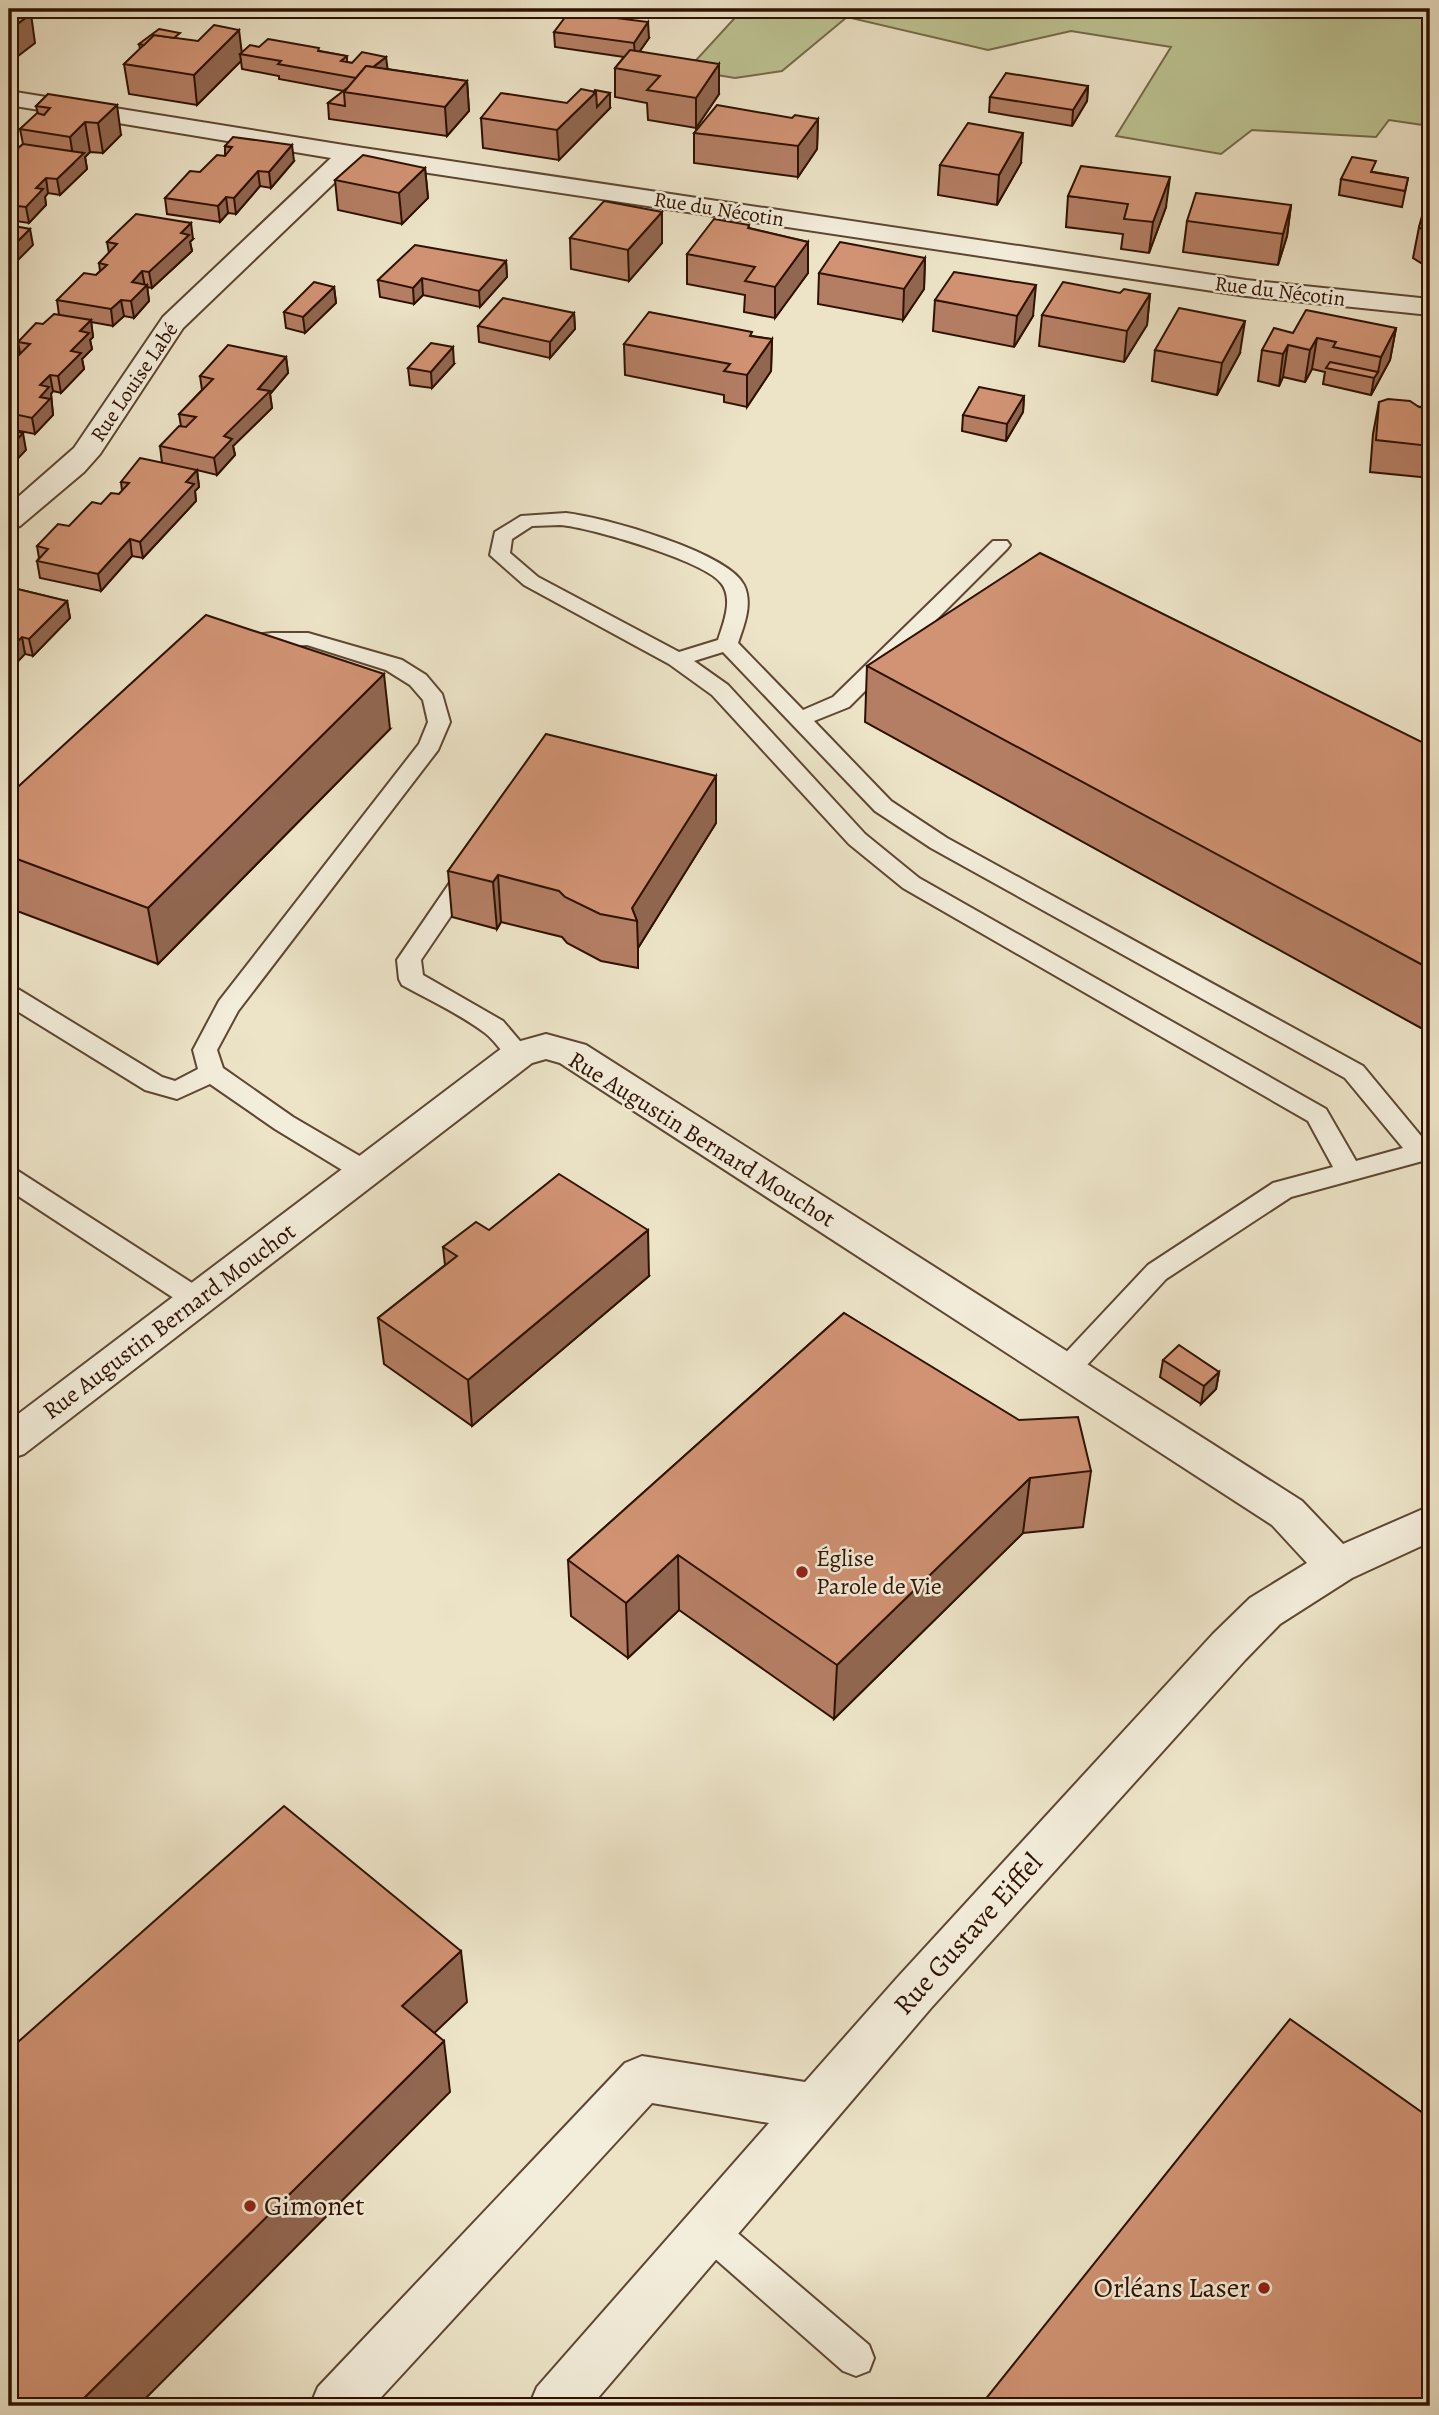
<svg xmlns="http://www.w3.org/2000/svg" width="1439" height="2415" font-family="Alegreya,serif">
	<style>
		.green { fill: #bdc393; stroke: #766a4a; stroke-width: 2 }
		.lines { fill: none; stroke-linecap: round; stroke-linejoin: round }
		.service-casing { stroke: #5e4632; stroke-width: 4 }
		.minor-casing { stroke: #5e4632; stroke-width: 4 }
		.service { fill: #f3eddb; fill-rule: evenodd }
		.minor { fill: #f3eddb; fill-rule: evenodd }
		.wall { fill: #b47e64; stroke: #2f1100; stroke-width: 2 }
		.shaded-wall { fill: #926751; stroke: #2f1100; stroke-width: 2 }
		.building { fill: #d19374; stroke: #2f1100; stroke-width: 2 }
		.poi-dot { fill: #8f2418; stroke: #f3eddb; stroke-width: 2.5 }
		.labels { text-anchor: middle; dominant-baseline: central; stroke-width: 5; stroke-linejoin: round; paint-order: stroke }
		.far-street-label { font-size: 21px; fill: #2f1100; stroke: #f3eddb }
		.street-label { font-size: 24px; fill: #2f1100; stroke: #f3eddb }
		.poi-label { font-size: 24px; fill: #2f1100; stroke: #f3eddb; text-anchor: start }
		.near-street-label { font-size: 28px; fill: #2f1100; stroke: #f3eddb }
		.near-poi-label { font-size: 28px; fill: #2f1100; stroke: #f3eddb; text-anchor: start }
	</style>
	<rect width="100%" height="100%" fill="#ede4c8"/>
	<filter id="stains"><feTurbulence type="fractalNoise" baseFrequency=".00286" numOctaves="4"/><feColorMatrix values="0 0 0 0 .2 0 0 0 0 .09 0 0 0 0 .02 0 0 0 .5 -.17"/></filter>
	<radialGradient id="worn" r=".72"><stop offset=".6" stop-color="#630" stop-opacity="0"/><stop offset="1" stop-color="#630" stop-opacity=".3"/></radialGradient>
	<!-- green -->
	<polygon class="green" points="743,9 1430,9 1430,126 1389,120 1376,137 1252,130 1221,154 1116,136 1171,47 1071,31 988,50 847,17 782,71 735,78 687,70"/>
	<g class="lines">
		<!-- service casing -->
		<g class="service-casing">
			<g id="service">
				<path d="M 566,513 C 603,517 728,552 744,585 C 753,604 744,625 738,643 L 803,710 L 833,697 L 993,541 L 1007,541 L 1010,545 L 1007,549 L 849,707 L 814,721 L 891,801 L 947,838 L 1363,1066 L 1426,1142 L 1430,1141 L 1430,1159 L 1291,1197 L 1166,1279 L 1076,1377 L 1066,1380 L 1056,1377 L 1052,1370 L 1056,1363 L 1148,1265 L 1273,1183 L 1333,1167 L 1308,1121 L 903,888 L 849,844 L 712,695 L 669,664 L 524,585 L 490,555 L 495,532 L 521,516 ZM 560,525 C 589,527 705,561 721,583 C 734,599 723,624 718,640 L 679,652 L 538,577 L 510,553 L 512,539 L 532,526 ZM 723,652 L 875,811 L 931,848 L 1345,1078 L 1403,1148 L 1356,1161 L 1326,1109 L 919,878 L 865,834 L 728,685 L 694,661 Z"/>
				<polygon points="272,633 308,633 402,660 426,675 442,694 450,722 438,750 238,1011 217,1050 223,1068 293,1117 375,1165 379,1172 375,1179 366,1181 357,1179 275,1129 210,1084 177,1099 145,1090 9,1006 9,987 18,989 162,1077 175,1081 198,1069 193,1050 219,1001 419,744 428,722 423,700 410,685 386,670 307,645 244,648 236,647 233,642 236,637"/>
				<path d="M 470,863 L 478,865 L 482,870 L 421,960 L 423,975 L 503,1021 L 531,1054 L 528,1060 C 506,1066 500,1044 485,1033 C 460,1014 429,1000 402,985 L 399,979 L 397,960 L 462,865 Z"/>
				<polygon points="9,1169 18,1171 206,1292 210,1299 206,1306 196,1309 186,1306 9,1190"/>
				<polygon points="708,2213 720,2218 869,2345 874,2358 869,2371 856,2376 843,2371 696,2242 690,2230 696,2218"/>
			</g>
		</g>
		<!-- minor casing -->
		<g class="minor-casing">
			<g id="minor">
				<polygon points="9,91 350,146 1246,280 1430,299 1430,315 1246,296 356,162 183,328 100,454 84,472 20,526 9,529 9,505 74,448 163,317 331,158 9,105"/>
				<polygon points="546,1034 586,1045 1302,1501 1343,1544 1430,1506 1430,1542 1352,1578 1280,1624 1245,1660 931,2008 591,2406 529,2406 537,2387 769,2123 652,2103 373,2406 310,2406 318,2387 625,2063 642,2056 805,2082 897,1978 1213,1634 1250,1598 1307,1563 1272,1525 560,1063 546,1059 532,1063 24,1454 9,1459 9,1421 506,1045"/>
			</g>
		</g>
		<!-- service -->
		<use href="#service" class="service"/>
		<!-- minor -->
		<use href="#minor" class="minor"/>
	</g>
	<!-- wall -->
	<g class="wall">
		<polygon points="554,32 649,38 639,52 719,94 696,128 648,120 647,103 615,97 615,68 624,57 555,47"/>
		<polygon points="181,39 242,52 259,47 320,51 347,56 347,62 387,69 467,81 469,111 447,136 329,119 328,103 344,91 279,79 279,76 242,69 241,61 197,105 129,94 124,64 140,49 139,44"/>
		<polygon points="1088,86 1087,101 1072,126 989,112 990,97"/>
		<polygon points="48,94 121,135 103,153 90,152 85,157 87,169 60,195 48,193 45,197 46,205 29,223 9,220 9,156 23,144 20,129 38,114 36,106"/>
		<polygon points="567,103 610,108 559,160 483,148 481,118"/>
		<polygon points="792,118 818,119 817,149 798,177 694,163 694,133"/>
		<polygon points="225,146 294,161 271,188 260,186 236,214 228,213 220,222 167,214 165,198 200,172 225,156"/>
		<polygon points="1021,163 997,205 938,195 940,165"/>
		<polygon points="425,168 428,198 402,224 338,210 335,180"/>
		<polygon points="1374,172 1408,178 1402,207 1339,195 1341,179"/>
		<polygon points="1068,196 1166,207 1149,253 1121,249 1123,234 1066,227"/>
		<polygon points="1430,198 1430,264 1421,263 1413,258 1419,227"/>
		<polygon points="1291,205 1287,236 1278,265 1183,252 1187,221"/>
		<polygon points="662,212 662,243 629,281 571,269 570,238"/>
		<polygon points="749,225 749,228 808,242 808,273 775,318 744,312 745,295 687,284 687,254"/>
		<polygon points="193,239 190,242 192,251 152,288 147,287 149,301 134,318 124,316 113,326 91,322 93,337 90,340 92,349 82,359 84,369 61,393 53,391 51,394 53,415 35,434 9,429 9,365 20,353 18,342 43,324 59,315 57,300 96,275 100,271 99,263 109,253 107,242"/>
		<polygon points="925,258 924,289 903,320 818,304 819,273"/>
		<polygon points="506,261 507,277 480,307 423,295 414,304 380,297 378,280"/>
		<polygon points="334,287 336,303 305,333 286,328 284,312"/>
		<polygon points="1120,293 1150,294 1147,325 1124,362 1039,346 1042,315"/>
		<polygon points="935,300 1033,316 1014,347 933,331"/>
		<polygon points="574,313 575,329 550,358 479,342 478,326"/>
		<polygon points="1396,328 1390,360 1371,395 1323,384 1325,372 1312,369 1305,382 1283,377 1279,386 1258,381 1262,350 1293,333"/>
		<polygon points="752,336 772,339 771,371 747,407 724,402 724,395 625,375 624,344"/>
		<polygon points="1155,350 1240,353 1217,395 1152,381"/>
		<polygon points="286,357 288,373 270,394 272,408 233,446 235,455 217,475 197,470 199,487 195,491 196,501 143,558 132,556 101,591 40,578 37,561 39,558 37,546 69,526 101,504 119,494 122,491 121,482 162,463 160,446 181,426 179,414 202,390 200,376"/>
		<polygon points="454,364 432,388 410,385 408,368"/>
		<polygon points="1024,396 1023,412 1006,441 962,431 963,415"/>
		<polygon points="1379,402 1430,408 1430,478 1370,472 1373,434"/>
		<polygon points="9,587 67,601 70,618 33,656 25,654"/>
		<polygon points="867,666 1430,746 1430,1033 865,722"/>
		<polygon points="390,729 158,964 9,908 9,795"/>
		<polygon points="716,776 716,823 638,948 638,968 601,961 567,943 562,937 501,922 497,929 452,917 448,871"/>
		<polygon points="489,1230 649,1276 472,1426 384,1364 378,1318 445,1265 443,1247"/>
		<polygon points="844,1313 1091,1471 1083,1527 1023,1533 834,1719 679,1610 628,1658 571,1616 568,1560"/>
		<polygon points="1163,1360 1219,1372 1216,1389 1201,1404 1160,1377"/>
	</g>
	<!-- shaded-wall -->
	<g class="shaded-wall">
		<polygon points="31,14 35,43 9,63 9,30"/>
		<polygon points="648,22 649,38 635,58 634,43"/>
		<polygon points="239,30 242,54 240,54 241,61 197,105 194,75"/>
		<polygon points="386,57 388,72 360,78"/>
		<polygon points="719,64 719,94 696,128 696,98"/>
		<polygon points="467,81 469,111 447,136 445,107"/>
		<polygon points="1088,86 1087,101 1072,126 1073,110"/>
		<polygon points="596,92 610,93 610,108 559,160 557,130"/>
		<polygon points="117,105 121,135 103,153 98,123"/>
		<polygon points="818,119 817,149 798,177 798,146"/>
		<polygon points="85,122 90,152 85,157 87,169 60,195 57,179 74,163 70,137"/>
		<polygon points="1023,133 1021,163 997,205 999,175"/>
		<polygon points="292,145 294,161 271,188 269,172"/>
		<polygon points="425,168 428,198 402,224 399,193"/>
		<polygon points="258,171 260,186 236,214 234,198"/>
		<polygon points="1170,177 1166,207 1149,253 1153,222"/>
		<polygon points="46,178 48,193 45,197 46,205 29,223 26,207 36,188"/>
		<polygon points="226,197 228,213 220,222 218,206"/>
		<polygon points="1291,205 1287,236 1278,265 1283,234"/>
		<polygon points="662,212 662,243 629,281 628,250"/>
		<polygon points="191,223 193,239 190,242 192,251 152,288 149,272 181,233"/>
		<polygon points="30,229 33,245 9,269 9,250"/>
		<polygon points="808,242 808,273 775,318 775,287"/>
		<polygon points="925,258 924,289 903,320 904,289"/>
		<polygon points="506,261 507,277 480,307 479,291"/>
		<polygon points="142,271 145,287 147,285 149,301 134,318 131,301 132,282"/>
		<polygon points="422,278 423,295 414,304 413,288"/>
		<polygon points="1036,285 1033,316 1014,347 1017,316"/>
		<polygon points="334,287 336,303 305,333 303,317"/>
		<polygon points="1150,294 1147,325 1124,362 1127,331"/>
		<polygon points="121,300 124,316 113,326 111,309"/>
		<polygon points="574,313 575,329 550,358 550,342"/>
		<polygon points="91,320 93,337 90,340 92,349 82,359 84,369 61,393 58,376 80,331"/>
		<polygon points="1245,321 1240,353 1217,395 1222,363"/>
		<polygon points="1396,328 1390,360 1371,395 1374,378 1378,372 1381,357"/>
		<polygon points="1317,338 1312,369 1305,382 1310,350"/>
		<polygon points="772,339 771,371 747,407 747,375"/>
		<polygon points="1288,345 1283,377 1279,386 1283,354"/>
		<polygon points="453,347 454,364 432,388 431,372"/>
		<polygon points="286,357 288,373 270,394 272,408 233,446 235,455 217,475 214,458 224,436 258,389"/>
		<polygon points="50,375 53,391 51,394 53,415 35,434 32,418 40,385"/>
		<polygon points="1024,396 1023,412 1006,441 1007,424"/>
		<polygon points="23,433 26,450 9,468 9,448"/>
		<polygon points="197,470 199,487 195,491 196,501 143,558 140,542 186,482"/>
		<polygon points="130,539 132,556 101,591 98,574"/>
		<polygon points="67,601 70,618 33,656 29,639"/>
		<polygon points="22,637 25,654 9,671 9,650"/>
		<polygon points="384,674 390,729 158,964 148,908"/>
		<polygon points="716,776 716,823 638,948 637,921 632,908"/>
		<polygon points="498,875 501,922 497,929 493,882"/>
		<polygon points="648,1230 649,1276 472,1426 468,1380"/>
		<polygon points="1219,1372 1216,1389 1201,1404 1204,1386"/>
		<polygon points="1030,1478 1023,1533 834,1719 837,1665"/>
		<polygon points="678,1555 679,1610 628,1658 626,1603"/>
		<polygon points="461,1951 467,2002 409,2057 402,2006"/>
		<polygon points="444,2041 450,2092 138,2406 76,2406"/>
	</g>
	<!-- building -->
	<g class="building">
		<polygon points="9,10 31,14 9,30"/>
		<polygon points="569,12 648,22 634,43 554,32"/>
		<polygon points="214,25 239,30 194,75 124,64 154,35 198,41"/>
		<polygon points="159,29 180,33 174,38 154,35 144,45 139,44"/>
		<polygon points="268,39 319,48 318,51 347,56 341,61 352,63 362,52 386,57 373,67 366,66 356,78 278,64 281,61 240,54 250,45 259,47"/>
		<polygon points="630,50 719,64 696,98 647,90 660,76 615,68"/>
		<polygon points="366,66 467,81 445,107 344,92"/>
		<polygon points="1006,73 1088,86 1073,110 990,97"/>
		<polygon points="347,88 344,92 345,106 328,103"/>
		<polygon points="581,89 596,92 557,130 481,118 501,93 567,103"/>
		<polygon points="595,90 610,93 597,107 596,92 594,92"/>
		<polygon points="48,94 117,105 98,123 85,122 70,137 20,129 37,113 44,115 50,108 36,106"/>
		<polygon points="717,105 792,118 795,115 818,119 798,146 694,133"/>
		<polygon points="968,123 1023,133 999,175 940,165"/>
		<polygon points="233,137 292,145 269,172 258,171 234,198 226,197 218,206 165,198 190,171 200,172 217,155 225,156 232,147 225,146"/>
		<polygon points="23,144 84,153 57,179 46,178 36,188 43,189 26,207 9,205 9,163 11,161 9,160 9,156"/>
		<polygon points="363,155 425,168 399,193 335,180"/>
		<polygon points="1352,157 1376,161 1371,172 1408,178 1405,191 1341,179"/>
		<polygon points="1081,166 1170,177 1153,222 1124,219 1128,204 1068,196"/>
		<polygon points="1196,193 1291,205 1283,234 1187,221"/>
		<polygon points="1427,198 1430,198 1430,233 1427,233 1419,227"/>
		<polygon points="604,201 662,212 628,250 570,238"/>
		<polygon points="136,214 191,223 181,233 189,235 149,272 142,271 132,282 147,285 131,301 121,300 111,309 57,300 84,273 96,275 107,265 99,263 117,244 107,242"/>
		<polygon points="714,219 749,225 748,228 808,242 775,287 745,281 755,267 687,254"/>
		<polygon points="9,225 30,229 9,250"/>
		<polygon points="840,242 925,258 904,289 819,273"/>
		<polygon points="415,245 506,261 479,291 422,278 413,288 378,280"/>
		<polygon points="954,272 1036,285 1017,316 935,300"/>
		<polygon points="314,282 334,287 303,317 284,312"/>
		<polygon points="1063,282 1120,293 1124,289 1150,294 1127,331 1042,315"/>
		<polygon points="503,298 574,313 550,342 478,326"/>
		<polygon points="1179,308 1245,321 1222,363 1155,350"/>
		<polygon points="1306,310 1396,328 1381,357 1333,347 1336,342 1317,338 1310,350 1288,345 1283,354 1262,350 1274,328 1293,333"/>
		<polygon points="649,312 752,332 750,336 772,339 747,375 724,371 730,364 624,344"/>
		<polygon points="54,314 91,320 80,331 89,333 71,351 81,353 58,376 50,375 40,385 49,387 40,397 50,399 32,418 9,413 9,386 14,380 9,379 9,374 15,368 9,367 9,365 30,344 18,342 36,323 43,324"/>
		<polygon points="431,343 453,347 431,372 408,368"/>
		<polygon points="228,345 286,357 258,389 270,391 224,436 232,439 214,458 160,446 179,426 186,427 196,417 179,414 213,379 200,376"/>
		<polygon points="1330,362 1378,372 1374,378 1326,368"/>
		<polygon points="979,387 1024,396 1007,424 963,415"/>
		<polygon points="1388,399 1410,401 1419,407 1430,408 1430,446 1376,440 1379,402"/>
		<polygon points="9,430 23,433 9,448"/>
		<polygon points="140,458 197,470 186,482 194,484 140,542 130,539 98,574 37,561 48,549 37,546 58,524 69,526 92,502 101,504 111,493 119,494 129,483 121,482"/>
		<polygon points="1040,553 1430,746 1430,969 867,666"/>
		<polygon points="9,587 67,601 29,639 22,637 9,650"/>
		<polygon points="206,615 384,674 148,908 9,856 9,795"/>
		<polygon points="546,734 716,776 632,908 637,921 600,914 565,897 559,891 498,875 493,882 448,871"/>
		<polygon points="559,1174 648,1230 468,1380 378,1318 457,1256 443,1247 476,1222 489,1230"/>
		<polygon points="844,1313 1019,1420 1078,1417 1091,1471 1030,1478 837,1665 678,1555 626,1603 568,1560"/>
		<polygon points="1179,1345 1219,1372 1204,1386 1163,1360"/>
		<polygon points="284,1806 461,1951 402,2006 444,2041 76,2406 9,2406 9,2050"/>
		<polygon points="1290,2019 1430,2118 1430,2406 980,2406"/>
	</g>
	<!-- markers -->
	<g class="poi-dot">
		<circle cx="802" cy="1572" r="7"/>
		<circle cx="250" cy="2206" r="7"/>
		<circle cx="1264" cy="2288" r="7"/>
	</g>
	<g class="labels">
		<!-- far-street labels -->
		<g class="far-street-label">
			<text transform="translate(719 209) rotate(9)">Rue du Nécotin</text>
			<text transform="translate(1280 291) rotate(7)">Rue du Nécotin</text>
			<text transform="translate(134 382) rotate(-56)">Rue Louise Labé</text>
		</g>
		<!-- street labels -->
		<g class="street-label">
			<text transform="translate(702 1139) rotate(32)">Rue Augustin Bernard Mouchot</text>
			<text transform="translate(169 1321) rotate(-37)">Rue Augustin Bernard Mouchot</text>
		</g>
		<!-- poi labels -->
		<g class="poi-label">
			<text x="816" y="1558">Église<tspan x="816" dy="28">Parole de Vie</tspan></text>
		</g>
		<!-- near-street labels -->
		<g class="near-street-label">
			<text transform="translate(968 1934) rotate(-48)">Rue Gustave Eiffel</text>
		</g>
		<!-- near-poi labels -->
		<g class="near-poi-label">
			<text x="264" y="2206">Gimonet</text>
			<text x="1250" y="2288" text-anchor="end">Orléans Laser</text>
		</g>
	</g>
	<!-- margin -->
	<rect width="1439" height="2415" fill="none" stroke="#ede4c8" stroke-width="35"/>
	<rect x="10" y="10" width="1418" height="2394" fill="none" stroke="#2f1100" stroke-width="3.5"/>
	<rect x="18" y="18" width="1404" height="2380" fill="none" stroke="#2f1100" stroke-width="2"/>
	<rect width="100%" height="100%" filter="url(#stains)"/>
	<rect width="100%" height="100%" fill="url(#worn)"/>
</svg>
